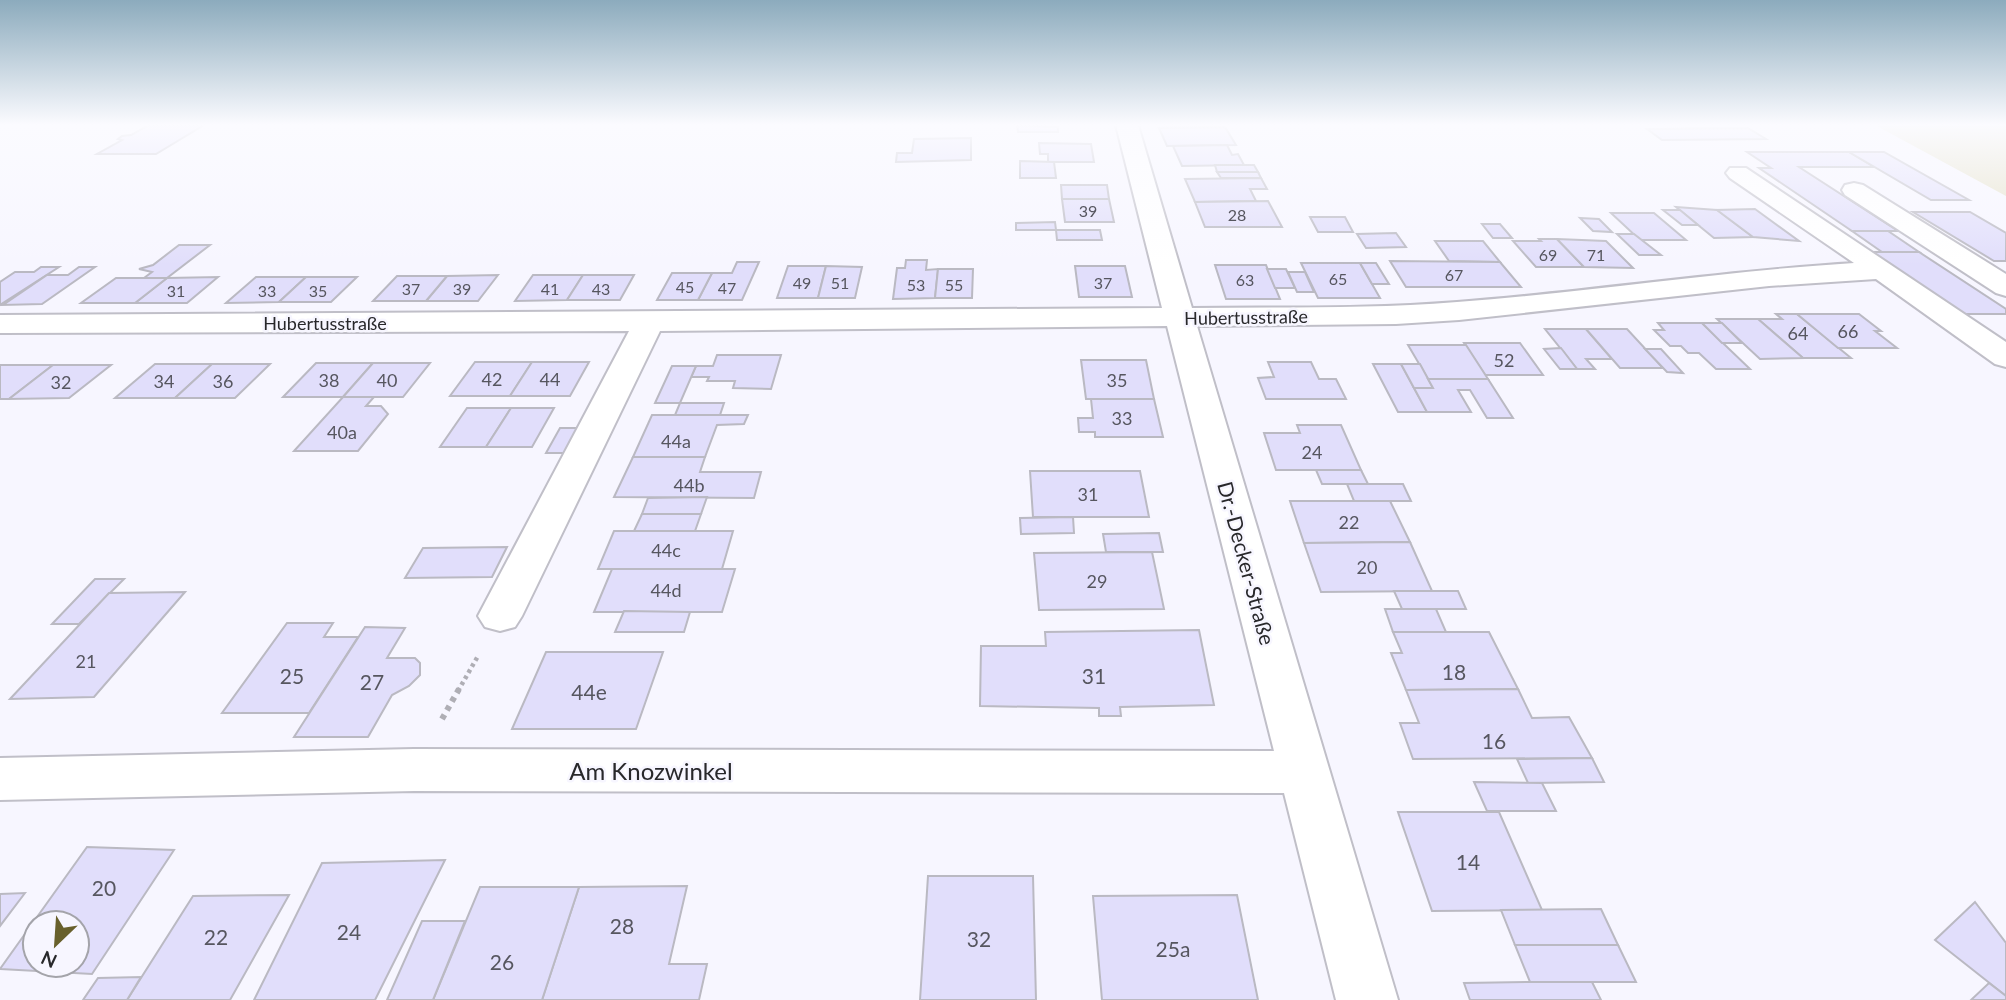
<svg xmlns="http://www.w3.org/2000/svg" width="2006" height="1000" font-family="Lato,sans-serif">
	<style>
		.green { fill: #e5e1c8 }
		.building { fill: #e1defb; stroke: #bab9c2; stroke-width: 2; fill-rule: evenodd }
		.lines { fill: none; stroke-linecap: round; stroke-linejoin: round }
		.minor-casing { stroke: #c0bfc8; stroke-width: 4 }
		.path-far1 { stroke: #afaeb5; stroke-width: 4.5; stroke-dasharray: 3.5 3.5; stroke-linecap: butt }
		.path { stroke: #afaeb5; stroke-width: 6; stroke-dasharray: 5 5; stroke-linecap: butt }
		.minor { fill: #fff; fill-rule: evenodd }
		.labels { text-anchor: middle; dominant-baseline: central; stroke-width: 5; stroke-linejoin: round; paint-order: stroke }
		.far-number-label { font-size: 16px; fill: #56565f }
		.far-street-label { font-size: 18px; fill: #28282b; stroke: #f7f6ff }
		.number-label { font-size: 18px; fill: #56565f }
		.street-label { font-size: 21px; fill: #28282b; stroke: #f7f6ff }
		.near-number-label { font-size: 21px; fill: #56565f }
		.near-street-label { font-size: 24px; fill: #28282b; stroke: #f7f6ff }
	</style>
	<rect width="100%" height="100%" fill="#f7f6ff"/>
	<!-- green -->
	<polygon class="green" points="1875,125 2006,125 2006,196"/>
	<!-- building -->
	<g class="building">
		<polygon points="149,125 204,125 156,154 97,154 122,140 118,139 122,136 131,135"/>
		<polygon points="1017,125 1058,127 1058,132 1018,132"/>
		<polygon points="1225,127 1236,145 1167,146 1159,128"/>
		<polygon points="1748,128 1766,139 1662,140 1647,129"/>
		<polygon points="971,138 971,160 896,162 897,153 912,153 914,139"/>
		<polygon points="1039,143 1091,144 1094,162 1048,162 1048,154 1040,154"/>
		<polygon points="1227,145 1232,155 1238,154 1244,165 1182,166 1173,146"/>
		<polygon points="1747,152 1849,152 1874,167 1799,167 1898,231 1852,231 1759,168 1771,168"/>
		<polygon points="1849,152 1884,152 1969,200 1931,200"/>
		<polygon points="1020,161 1054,162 1056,178 1020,178"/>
		<polygon points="1215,165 1254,165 1258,172 1217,172"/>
		<polygon points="1217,172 1258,172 1261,178 1221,178"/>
		<polygon points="1261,178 1267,189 1250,189 1256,201 1195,202 1185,179"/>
		<polygon points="1061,185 1107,185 1109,199 1062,199"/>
		<polygon points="1062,199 1109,199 1114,222 1065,222"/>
		<polygon points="1268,201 1282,227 1205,227 1195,202"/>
		<polygon points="1676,207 1717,210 1753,237 1714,238"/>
		<polygon points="1755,209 1799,241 1753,237 1717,210"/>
		<polygon points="1663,210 1680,210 1698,225 1682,225"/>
		<polygon points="1913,212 1970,212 2006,233 2006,261 1994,261"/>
		<polygon points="1611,213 1654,213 1686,240 1640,240"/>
		<polygon points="1310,217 1345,217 1353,232 1318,232"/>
		<polygon points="1580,218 1599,219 1612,232 1593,231"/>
		<polygon points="1055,222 1056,230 1016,230 1016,223"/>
		<polygon points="1482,224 1500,224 1512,238 1493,238"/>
		<polygon points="1056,230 1100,230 1102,240 1057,240"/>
		<polygon points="1852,231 1888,231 1919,252 1882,252"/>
		<polygon points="1396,233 1406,247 1366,248 1357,234"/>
		<polygon points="1617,234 1634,234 1661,255 1639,255"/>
		<polygon points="1539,239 1557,239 1584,267 1536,267 1513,241 1541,241"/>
		<polygon points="1557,239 1606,241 1633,268 1584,267"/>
		<polygon points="1435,241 1483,241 1500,262 1449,261"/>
		<polygon points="179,245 210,245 167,278 144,278 152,272 139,269 153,265"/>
		<polygon points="1870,252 1919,252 2006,309 2006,314 1959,314"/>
		<polygon points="906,260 927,260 926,270 938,269 935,298 893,299 897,268 905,268"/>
		<polygon points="1390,261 1500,262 1521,287 1406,287"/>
		<polygon points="737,262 759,262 742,300 698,300 712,273 732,273"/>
		<polygon points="1301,263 1360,263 1380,298 1318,298"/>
		<polygon points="1360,263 1376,263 1389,284 1372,284"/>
		<polygon points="1215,265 1266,265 1280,299 1226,299"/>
		<polygon points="788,266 826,266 818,298 777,298"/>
		<polygon points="826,266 862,267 855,298 818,298"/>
		<polygon points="1075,266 1125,266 1132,297 1079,297"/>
		<polygon points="41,267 59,267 0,305 0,282 15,272 34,272"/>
		<polygon points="79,267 95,267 42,304 3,305 47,275 68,275"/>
		<polygon points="938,269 973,269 972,298 935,298"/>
		<polygon points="1267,269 1286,269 1295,288 1275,288"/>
		<polygon points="1288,272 1305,272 1314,292 1297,292"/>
		<polygon points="672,273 712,273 698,300 657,300"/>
		<polygon points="498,275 478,301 426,301 447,276"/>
		<polygon points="533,275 583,275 567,300 515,301"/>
		<polygon points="583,275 634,275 620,300 567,300"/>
		<polygon points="397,276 447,276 426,301 373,301"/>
		<polygon points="218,277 187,303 135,303 167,278"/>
		<polygon points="256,277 306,277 279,302 226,303"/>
		<polygon points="306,277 357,277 331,302 279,302"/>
		<polygon points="116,278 167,278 135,303 81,303"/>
		<polygon points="1776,314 1797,314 1851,358 1803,358 1758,319 1782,319"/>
		<polygon points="1797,314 1859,314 1881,331 1875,331 1897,348 1838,348"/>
		<polygon points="1717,319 1758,319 1803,358 1760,359"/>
		<polygon points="1658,323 1702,323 1750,369 1716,369 1699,353 1688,353 1681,346 1670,346 1654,330 1664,330"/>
		<polygon points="1702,323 1722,323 1742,343 1722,343"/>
		<polygon points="1545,329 1586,329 1612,359 1586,359 1595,369 1577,369"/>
		<polygon points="1586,329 1627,329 1663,368 1620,368"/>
		<polygon points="1464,343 1520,343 1543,375 1485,375"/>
		<polygon points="1408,345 1466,345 1488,379 1428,379"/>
		<polygon points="1561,348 1577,369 1560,369 1544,349"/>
		<polygon points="1645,349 1661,349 1683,373 1667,372"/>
		<polygon points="717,355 781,355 771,389 733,388 735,381 707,381 709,377 691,377 696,366 713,366"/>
		<polygon points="1081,360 1146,360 1154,399 1086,399"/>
		<polygon points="475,362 532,362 510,396 450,396"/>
		<polygon points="532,362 589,362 570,396 510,396"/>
		<polygon points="1268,362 1311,362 1319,379 1336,379 1346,399 1266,399 1258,378 1274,377"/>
		<polygon points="316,363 373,363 343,397 283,397"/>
		<polygon points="373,363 430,363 403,397 343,397"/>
		<polygon points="155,364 212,364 175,398 115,398"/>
		<polygon points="212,364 270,364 235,398 175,398"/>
		<polygon points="1373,364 1401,364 1427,412 1398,412"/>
		<polygon points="1401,364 1420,364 1433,388 1414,388"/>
		<polygon points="0,365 53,365 9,399 0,399"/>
		<polygon points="53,365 111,365 69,398 9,399"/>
		<polygon points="672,366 696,366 680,403 655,403"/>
		<polygon points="1428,379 1488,379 1513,418 1487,418 1470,390 1458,390 1471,412 1427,412 1414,388 1433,388"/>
		<polygon points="343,397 374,397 366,406 381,406 388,414 358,451 294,451"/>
		<polygon points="1091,399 1154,399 1163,437 1095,437 1095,432 1079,432 1078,418 1093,418"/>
		<polygon points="680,403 724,403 720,415 675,415"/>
		<polygon points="467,408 511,408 486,447 440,447"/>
		<polygon points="511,408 554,408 532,447 486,447"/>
		<polygon points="652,415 748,415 744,424 717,425 705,457 633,457"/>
		<polygon points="1297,425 1341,425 1361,470 1276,470 1264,433 1300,433"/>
		<polygon points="560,428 583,428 569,453 546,453"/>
		<polygon points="633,457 705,457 700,472 761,472 754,498 614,497"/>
		<polygon points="1316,470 1361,470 1368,484 1322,484"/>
		<polygon points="1030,471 1140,471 1149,517 1033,517"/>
		<polygon points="1347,484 1403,484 1411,501 1354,501"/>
		<polygon points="707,497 701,514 642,514 648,498"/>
		<polygon points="1290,501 1390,501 1410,542 1304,543"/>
		<polygon points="642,514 701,514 695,531 634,531"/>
		<polygon points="1073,517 1074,533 1021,534 1020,518"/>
		<polygon points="614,531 733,531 722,569 598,569"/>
		<polygon points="1159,533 1163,552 1106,552 1103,534"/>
		<polygon points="1410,542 1432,591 1321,592 1304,543"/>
		<polygon points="507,547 492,577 405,578 423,548"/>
		<polygon points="1152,552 1164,609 1039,610 1034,553"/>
		<polygon points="612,569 735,569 722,612 594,612"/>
		<polygon points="95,579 124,579 79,624 52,624"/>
		<polygon points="1394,591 1458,591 1466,609 1402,609"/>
		<polygon points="185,592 94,697 10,699 109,593"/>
		<polygon points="1385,609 1436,609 1446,632 1393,632"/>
		<polygon points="624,611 690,612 684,632 615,632"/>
		<polygon points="287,623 333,623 324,637 358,637 309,713 222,713"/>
		<polygon points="365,627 405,628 387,658 415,658 420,663 420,675 409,686 392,695 368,737 294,737"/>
		<polygon points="1199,630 1214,705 1120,707 1121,716 1099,716 1099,708 980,706 981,646 1046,646 1045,632"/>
		<polygon points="1393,632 1489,632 1518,689 1406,690 1391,653 1402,653"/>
		<polygon points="546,652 663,652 636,729 512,729"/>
		<polygon points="1518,689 1532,718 1569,717 1592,758 1413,759 1400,723 1419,723 1406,690"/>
		<polygon points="1592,758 1604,782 1528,783 1517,759"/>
		<polygon points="1474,782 1542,783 1556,811 1487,811"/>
		<polygon points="1398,812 1499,812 1542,910 1432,911"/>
		<path d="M 87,847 L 174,850 L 92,974 L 0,969 ZM 35,923 L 77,923 L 77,965 L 35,965 Z"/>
		<polygon points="445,860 375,1000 254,1000 322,863"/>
		<polygon points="928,876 1033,876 1036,1000 920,1000"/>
		<polygon points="687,886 669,964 707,964 699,1000 542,1000 579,887"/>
		<polygon points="480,887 579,887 542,1000 433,1000"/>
		<polygon points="25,893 0,926 0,894"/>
		<polygon points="289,895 230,1000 127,1000 193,896"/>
		<polygon points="1237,895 1258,1000 1102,1000 1093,896"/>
		<polygon points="1975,902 2006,943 2006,996 1935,940"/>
		<polygon points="1601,909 1618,945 1515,945 1501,910"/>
		<polygon points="422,921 465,921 433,1000 387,1000"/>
		<polygon points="1515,945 1618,945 1636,982 1530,982"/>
		<polygon points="141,977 127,1000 83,1000 98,978"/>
		<polygon points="1530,982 1592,982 1601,1000 1470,1000 1464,983"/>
		<polygon points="1989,983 2006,996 2006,1000 1971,1000"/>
	</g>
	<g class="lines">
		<!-- minor casing -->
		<g class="minor-casing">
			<g id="minor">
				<path d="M 1116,125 L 1138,125 L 1192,308 C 1280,307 1369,309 1457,302 C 1590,292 1721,271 1854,263 L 1730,178 L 1726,173 L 1730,168 L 1746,168 L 2006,342 L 2006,367 L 1995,364 L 1876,279 L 1769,286 L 1459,320 L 1396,324 L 1197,326 L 1398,1000 L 1336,1000 L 1284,793 L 414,791 L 0,800 L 0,758 L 414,749 L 1274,751 L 1167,326 L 660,331 L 522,616 L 515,627 L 500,631 L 485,627 L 478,616 L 629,331 L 0,333 L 0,315 L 1162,308 Z"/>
				<polygon points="1854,183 1863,185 2006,274 2006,296 1996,293 1845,195 1842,190 1845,185"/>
			</g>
		</g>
		<!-- path-far1 -->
		<polyline class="path-far1" points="458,691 478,656"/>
		<!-- path -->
		<polyline class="path" points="442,719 459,689"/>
		<!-- minor -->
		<use href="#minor" class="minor"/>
	</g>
	<!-- sky -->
	<linearGradient id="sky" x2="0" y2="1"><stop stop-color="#8cabbd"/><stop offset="0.47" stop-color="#fbfbff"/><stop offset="1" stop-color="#fbfbff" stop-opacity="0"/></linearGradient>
	<rect width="2006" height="265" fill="url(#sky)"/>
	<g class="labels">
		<!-- far-number labels -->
		<g class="far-number-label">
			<text x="1088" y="210">39</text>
			<text x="1237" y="214">28</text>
			<text x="1548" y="254">69</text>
			<text x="1596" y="254">71</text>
			<text x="1454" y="274">67</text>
			<text x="1338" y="278">65</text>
			<text x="1245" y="279">63</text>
			<text x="802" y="282">49</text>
			<text x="840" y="282">51</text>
			<text x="1103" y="282">37</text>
			<text x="916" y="284">53</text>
			<text x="954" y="284">55</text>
			<text x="685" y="286">45</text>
			<text x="727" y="287">47</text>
			<text x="411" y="288">37</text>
			<text x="462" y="288">39</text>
			<text x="550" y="288">41</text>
			<text x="601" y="288">43</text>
			<text x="176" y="290">31</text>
			<text x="267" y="290">33</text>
			<text x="318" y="290">35</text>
		</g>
		<!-- far-street labels -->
		<g class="far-street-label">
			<text transform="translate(1246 317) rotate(-1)">Hubertusstraße</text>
			<text x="325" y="323">Hubertusstraße</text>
		</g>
		<!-- number labels -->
		<g class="number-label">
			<text x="1848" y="331">66</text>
			<text x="1798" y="333">64</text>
			<text x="1504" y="360">52</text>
			<text x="492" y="379">42</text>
			<text x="550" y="379">44</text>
			<text x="329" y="380">38</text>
			<text x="387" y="380">40</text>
			<text x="1117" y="380">35</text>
			<text x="164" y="381">34</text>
			<text x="223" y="381">36</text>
			<text x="61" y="382">32</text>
			<text x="1122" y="418">33</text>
			<text x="342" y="432">40a</text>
			<text x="676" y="441">44a</text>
			<text x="1312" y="452">24</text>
			<text x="689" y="485">44b</text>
			<text x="1088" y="494">31</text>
			<text x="1349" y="522">22</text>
			<text x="666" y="550">44c</text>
			<text x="1367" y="567">20</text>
			<text x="1097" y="581">29</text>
			<text x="666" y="590">44d</text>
			<text x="86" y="661">21</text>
		</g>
		<!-- street labels -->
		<g class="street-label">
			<text transform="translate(1247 563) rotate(75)">Dr.-Decker-Straße</text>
		</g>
		<!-- near-number labels -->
		<g class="near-number-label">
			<text x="1454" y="671">18</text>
			<text x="292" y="675">25</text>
			<text x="1094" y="675">31</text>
			<text x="372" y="681">27</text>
			<text x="589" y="691">44e</text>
			<text x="1494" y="740">16</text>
			<text x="1468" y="861">14</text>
			<text x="104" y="887">20</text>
			<text x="622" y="925">28</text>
			<text x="349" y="931">24</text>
			<text x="216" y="936">22</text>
			<text x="979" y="938">32</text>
			<text x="1173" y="948">25a</text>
			<text x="502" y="961">26</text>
		</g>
		<!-- near-street labels -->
		<g class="near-street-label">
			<text x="651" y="770">Am Knozwinkel</text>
		</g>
	</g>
	<!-- north arrow -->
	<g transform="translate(56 944) rotate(205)"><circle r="33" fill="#f7f6ff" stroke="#a4a4aa" stroke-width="2"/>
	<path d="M0-5L12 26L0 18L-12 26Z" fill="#68602c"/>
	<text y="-10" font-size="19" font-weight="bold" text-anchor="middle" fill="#28282b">N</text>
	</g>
</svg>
